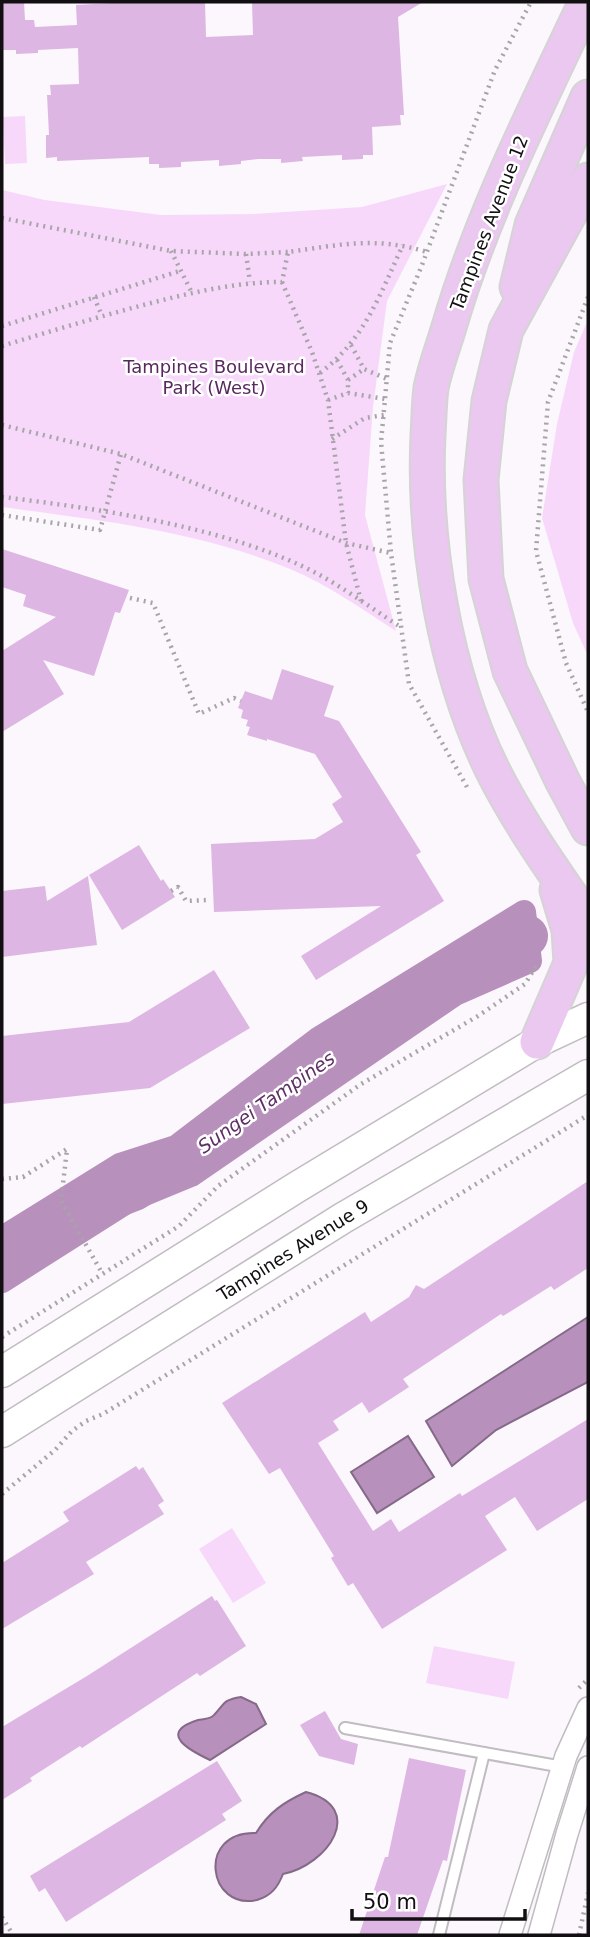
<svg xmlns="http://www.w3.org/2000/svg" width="590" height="1937" font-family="'DejaVu Sans',sans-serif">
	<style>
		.green { fill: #f7d8fb }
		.water { fill: #b790bc; stroke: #856989; stroke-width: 2 }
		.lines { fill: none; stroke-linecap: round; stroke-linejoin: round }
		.canal { stroke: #b790bc; stroke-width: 24 }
		.river { stroke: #b790bc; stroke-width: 42 }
		.building { fill: #deb6e3 }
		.lane-casing { stroke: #c1bcc1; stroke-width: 14 }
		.street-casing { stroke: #c1bcc1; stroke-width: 24 }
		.secondary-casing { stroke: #c1bcc1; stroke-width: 33 }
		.primary-casing { stroke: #d4d4d4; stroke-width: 37 }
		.path { stroke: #a8a5a9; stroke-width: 4.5; stroke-dasharray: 2 5; stroke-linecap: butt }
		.lane { stroke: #fff; stroke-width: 10 }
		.street { stroke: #fff; stroke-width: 21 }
		.secondary { stroke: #fff; stroke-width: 30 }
		.primary { stroke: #ebc8ef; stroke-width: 33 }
		.labels { text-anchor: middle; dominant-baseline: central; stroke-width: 5; stroke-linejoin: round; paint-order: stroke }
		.street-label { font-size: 18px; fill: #110f11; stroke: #fff }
		.park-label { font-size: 18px; fill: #58285f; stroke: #fff }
		.water-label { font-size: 19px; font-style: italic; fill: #5f2e66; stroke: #fff }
	</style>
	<rect width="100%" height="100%" fill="#fbf7fc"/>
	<!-- green -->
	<g class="green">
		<polygon points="25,116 27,163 5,164 3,117"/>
		<path d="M 447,184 L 387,301 L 373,407 L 365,515 L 396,631 C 362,609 328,585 290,569 C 194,530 103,521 2,507 L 2,190 L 45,200 L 161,215 L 254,214 L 362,207 Z"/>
		<polygon points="588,320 588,656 573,623 542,518 557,424 574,352"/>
		<polygon points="232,1528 266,1583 233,1603 199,1549"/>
		<polygon points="434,1646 515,1662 508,1699 426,1683"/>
	</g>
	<!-- water -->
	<g class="water">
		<polygon points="588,1317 588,1382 496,1430 452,1466 426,1421"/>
		<polygon points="408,1436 434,1477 377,1513 351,1472"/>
		<path d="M 241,1697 L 256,1704 L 266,1724 L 210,1760 C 191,1751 156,1733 198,1720 C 203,1719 211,1719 214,1715 C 225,1704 222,1700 241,1697 Z"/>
		<path d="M 306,1792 C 367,1808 328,1865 283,1874 C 278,1887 271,1896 257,1900 C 208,1911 196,1831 256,1833 C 269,1812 284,1802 306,1792 Z"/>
	</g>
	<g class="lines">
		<!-- canal -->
		<polyline class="canal" points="2,1238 120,1165 176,1147 318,1039 524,912 530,961 455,994 191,1175 128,1201 2,1281"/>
		<!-- river -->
		<polyline class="river" points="2,1261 80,1211 134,1190 235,1127 330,1056 527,936"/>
	</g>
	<!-- building -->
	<g class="building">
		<polygon points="2,2 24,2 25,20 34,20 35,27 77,25 76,5 131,2 205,2 206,37 253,35 252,2 423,2 398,17 404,115 400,115 401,125 372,127 373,155 363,155 363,159 342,160 342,155 302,157 303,161 281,163 281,159 258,159 241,161 241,164 219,166 219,160 181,162 181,167 159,168 159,164 149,164 149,157 57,161 57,157 46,158 46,135 49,135 47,95 51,95 50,85 79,84 78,48 38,50 38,53 16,54 16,50 2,50"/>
		<polygon points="2,549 129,590 120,613 115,612 94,676 43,660 64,694 2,732 2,651 56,617 23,606 26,595 2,587"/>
		<polygon points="282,669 334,686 324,716 339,721 421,852 416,855 444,901 316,980 301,956 381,906 214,912 211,844 315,839 343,822 332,804 342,797 315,754 267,739 267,741 247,735 250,727 246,726 248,720 241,718 243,710 238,708 245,691 272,700"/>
		<polygon points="139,845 161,881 163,879 175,897 122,930 89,875"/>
		<polygon points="88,876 97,945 2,957 2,891 45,886 47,901"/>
		<polygon points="214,970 250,1028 150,1088 2,1104 2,1036 129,1022"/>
		<polygon points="588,1181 588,1268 554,1290 551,1286 503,1316 501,1314 403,1379 409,1387 369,1413 362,1402 333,1421 339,1430 318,1443 373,1531 391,1519 399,1532 460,1493 462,1496 588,1419 588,1499 537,1531 515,1497 485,1516 507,1550 382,1629 353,1583 348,1586 331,1558 334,1556 280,1468 269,1474 222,1403 365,1312 371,1322 409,1297 416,1285 424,1289"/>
		<polygon points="136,1466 139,1470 143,1467 164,1501 158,1505 164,1514 86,1562 94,1574 2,1629 2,1563 69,1521 63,1512"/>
		<polygon points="212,1596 215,1601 217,1600 246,1646 200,1676 197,1673 82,1748 80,1746 30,1778 32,1781 2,1800 2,1727 87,1676"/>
		<polygon points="325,1711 341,1739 358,1744 354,1765 319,1756 300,1725"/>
		<polygon points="409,1758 466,1770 447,1861 443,1860 417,1935 359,1935 385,1857 388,1857"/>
		<polygon points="217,1761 242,1801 222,1814 226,1820 66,1922 45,1888 39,1892 30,1876"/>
	</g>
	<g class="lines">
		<!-- lane casing -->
		<g class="lane-casing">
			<g id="lane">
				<polyline points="345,1728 563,1767"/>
				<polyline points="439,1935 484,1753"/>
			</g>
		</g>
		<!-- street casing -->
		<g class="street-casing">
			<g id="street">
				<polyline points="510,1935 566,1756 588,1708"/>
				<polyline points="539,1935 567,1834 588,1767"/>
			</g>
		</g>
		<!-- secondary casing -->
		<g class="secondary-casing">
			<g id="secondary">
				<polyline points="2,1372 297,1187 537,1042 588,1018"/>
				<polyline points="2,1432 343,1218 588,1075"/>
			</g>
		</g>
		<!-- primary casing -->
		<g class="primary-casing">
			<g id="primary">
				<path d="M 586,2 C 536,108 482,214 449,327 C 443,347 435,368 431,388 C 429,403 429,420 428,435 C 423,542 445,673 492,769 C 519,823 554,872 588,921"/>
				<polyline points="588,180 506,330 489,401 481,480 486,579 510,671 563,782 588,828"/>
				<polyline points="517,287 532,225 588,97"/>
				<polyline points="537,1042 571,963 569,930 557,890"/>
			</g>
		</g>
		<!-- path -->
		<g class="path">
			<polyline points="2,218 171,251 246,254 288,252"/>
			<polyline points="171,251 192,293"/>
			<polyline points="246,254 250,282"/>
			<polyline points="282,282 312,352 328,400 346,543 361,601"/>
			<polyline points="94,297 102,316"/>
			<polyline points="588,297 548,402 536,551 566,663 588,712"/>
			<polyline points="2,326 180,271"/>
			<polyline points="351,345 364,369 387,379"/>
			<path d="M 2,346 C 51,331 101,316 151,303 C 194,292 237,282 282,282 L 288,252 C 340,245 375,236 427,252"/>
			<polyline points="337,360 348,380 348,393"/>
			<path d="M 320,373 C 365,339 380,294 403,245"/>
			<polyline points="348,380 364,369"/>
			<polyline points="328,400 348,393 385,399"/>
			<polyline points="2,425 121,454 346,543 391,553"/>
			<polyline points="332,439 365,418 384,415"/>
			<path d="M 2,497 C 101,509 228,527 316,573 C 346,589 374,610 402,628"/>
			<polyline points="2,515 100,530 121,454"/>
			<polyline points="130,598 153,603 199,714 234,698 241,701"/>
			<polyline points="467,787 409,684 391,553 381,442 385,399 390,343 422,265 495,70 531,2"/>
			<polyline points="171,891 178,887 186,901 208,900"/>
			<polyline points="2,1179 23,1177 67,1149 61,1201 102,1273"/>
			<polyline points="2,1337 179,1226 218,1186 361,1084 478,1016 525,984 538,963"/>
			<polyline points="2,1494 55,1450 72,1431 86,1421 103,1414 588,1115"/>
			<polyline points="579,1688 588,1679"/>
			<polyline points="2,1917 13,1935"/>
			<polyline points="579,1935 588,1893"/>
		</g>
		<!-- lane -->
		<use href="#lane" class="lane"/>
		<!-- street -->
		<use href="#street" class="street"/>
		<!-- secondary -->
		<use href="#secondary" class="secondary"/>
		<!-- primary -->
		<use href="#primary" class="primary"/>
	</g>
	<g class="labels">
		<!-- street labels -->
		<g class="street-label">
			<text transform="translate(489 223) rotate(-69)">Tampines Avenue 12</text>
			<text transform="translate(293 1250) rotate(-32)">Tampines Avenue 9</text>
		</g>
		<!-- park labels -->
		<g class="park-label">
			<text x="214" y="366">Tampines Boulevard<tspan x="214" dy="21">Park (West)</tspan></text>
		</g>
		<!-- water labels -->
		<g class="water-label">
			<text transform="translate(266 1102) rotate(-35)">Sungei Tampines</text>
		</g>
	</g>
	<!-- border -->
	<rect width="590" height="1937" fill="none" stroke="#110f11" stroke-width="7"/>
	<!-- scale -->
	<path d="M352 1909v10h173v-10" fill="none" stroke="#110f11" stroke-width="3.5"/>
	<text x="363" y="1909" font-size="21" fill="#110f11" stroke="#ffffff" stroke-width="5" paint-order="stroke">50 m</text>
</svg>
